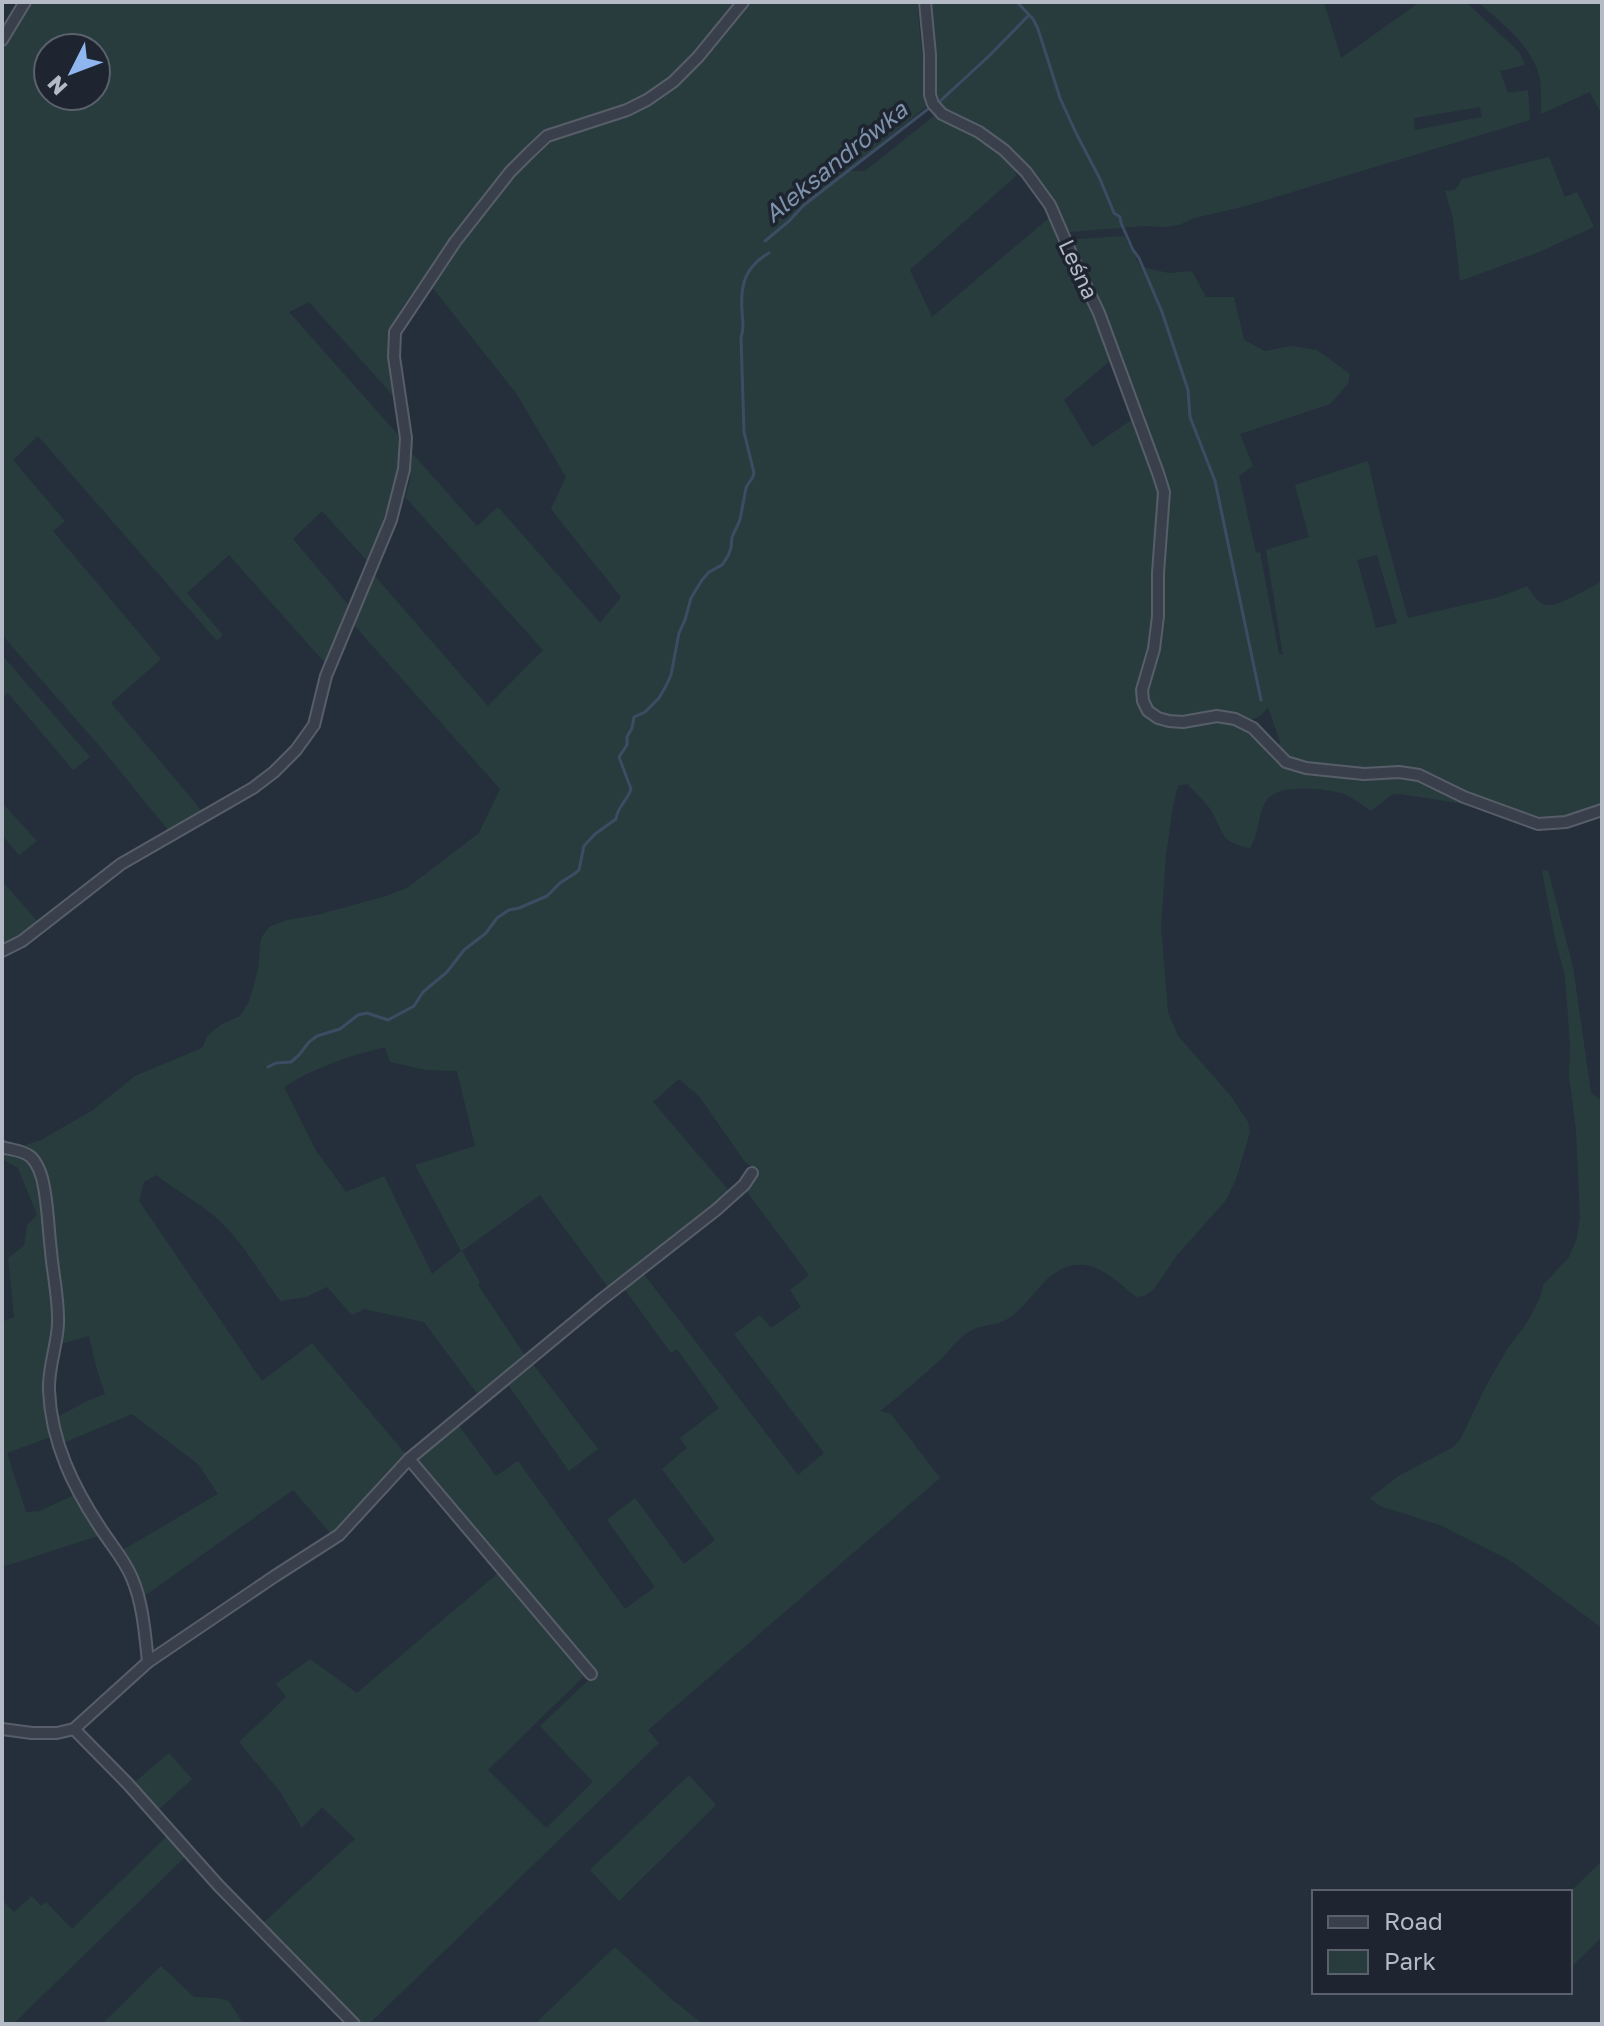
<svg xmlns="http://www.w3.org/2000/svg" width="1604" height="2026" font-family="'Golos Text',sans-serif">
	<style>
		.green { fill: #283c3d; fill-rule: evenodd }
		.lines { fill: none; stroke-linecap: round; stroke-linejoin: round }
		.stream { stroke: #3c4c63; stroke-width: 3 }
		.minor-casing { stroke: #575e69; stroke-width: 14 }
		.minor { stroke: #39404b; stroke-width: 10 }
		.labels { text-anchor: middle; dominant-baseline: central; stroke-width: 7; stroke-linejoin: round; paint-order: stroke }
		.street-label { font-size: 22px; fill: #b4bbc7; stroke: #1e2530 }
		.water-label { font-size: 24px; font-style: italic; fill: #7e92ac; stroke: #1e2530 }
	</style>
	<rect width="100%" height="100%" fill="#252f3b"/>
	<!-- green -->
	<g class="green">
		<path d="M 32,2 L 917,2 L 927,106 L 847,171 L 865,171 L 935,115 L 976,134 L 1015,167 L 1016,176 L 910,270 L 932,317 L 1049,218 L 1094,315 L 1111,360 L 1064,400 L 1092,447 L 1133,419 L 1161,495 L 1154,585 L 1156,614 L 1151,648 L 1137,691 L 1140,702 L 1145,714 L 1151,721 L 1169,726 L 1191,726 L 1222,720 L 1238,724 L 1252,732 L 1273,757 L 1280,742 L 1268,707 C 1264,712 1260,717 1254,719 C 1245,722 1228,712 1217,712 C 1191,712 1175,724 1150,708 L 1147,693 L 1158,652 L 1161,573 L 1169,512 L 1167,492 L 1162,470 L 1119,353 L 1102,310 L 1072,243 L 1077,239 L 1124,236 L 1141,267 L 1169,273 L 1192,271 L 1206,297 L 1234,297 L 1244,340 L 1265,351 L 1292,346 L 1317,350 L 1350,374 L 1348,384 L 1330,404 L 1240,434 L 1253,466 L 1239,476 L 1256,553 L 1260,552 L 1279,654 L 1283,655 L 1266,550 L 1309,537 L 1295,485 L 1368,461 L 1381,519 L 1408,618 L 1499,597 L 1527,586 C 1531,592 1538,604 1546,605 C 1557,608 1591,587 1602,581 L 1602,815 L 1556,826 L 1527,824 L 1477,806 L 1400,794 L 1391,795 L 1371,811 C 1362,805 1353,798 1344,794 C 1327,788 1276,783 1266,801 C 1257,814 1260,833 1250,848 C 1218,842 1225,832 1210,809 C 1204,800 1195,792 1187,784 L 1178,786 L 1173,806 L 1166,855 L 1161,927 L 1168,1012 L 1178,1036 L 1230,1095 L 1248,1122 L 1250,1132 L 1236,1179 L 1226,1200 L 1177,1255 L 1154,1289 L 1146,1295 L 1137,1297 C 1122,1287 1105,1267 1085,1265 C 1049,1261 1036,1298 1012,1316 C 997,1327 987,1323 972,1330 C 961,1335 950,1350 941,1359 C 921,1377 901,1395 880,1411 L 891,1414 L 940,1478 L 648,1730 L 659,1743 L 369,2024 L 362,2024 L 262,1924 L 355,1839 L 322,1807 L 302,1828 L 281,1793 L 239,1742 L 286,1697 L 276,1684 L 310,1659 L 357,1693 L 498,1573 L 583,1670 L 583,1677 L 488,1770 L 546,1828 L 593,1782 L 540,1726 L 596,1673 L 416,1460 L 457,1423 L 496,1476 L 518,1461 L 625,1609 L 655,1587 L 607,1520 L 635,1498 L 684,1564 L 715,1540 L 662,1469 L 687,1448 L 680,1438 L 719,1408 L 677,1349 L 671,1353 L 623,1287 L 643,1273 L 798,1475 L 824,1453 L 734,1334 L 760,1315 L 771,1328 L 801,1307 L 790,1290 L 809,1275 L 747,1192 L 757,1171 L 745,1162 L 699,1096 L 679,1079 L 653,1102 L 730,1192 L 610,1290 L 540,1195 L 462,1251 L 480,1282 L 478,1285 L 526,1357 L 479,1396 L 424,1322 L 364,1309 L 352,1315 L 327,1287 L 306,1297 L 280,1301 C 263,1277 246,1249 227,1228 C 207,1206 179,1193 156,1175 L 144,1182 L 139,1201 L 262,1381 L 312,1343 L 408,1457 L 333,1536 L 293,1490 L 143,1597 L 135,1575 L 121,1551 L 218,1494 L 199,1465 L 132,1414 L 61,1444 L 56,1418 L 87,1401 L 105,1394 L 96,1366 L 89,1336 L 60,1344 L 52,1372 L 46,1370 L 43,1392 L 53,1436 L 7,1453 L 26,1512 L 40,1511 L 74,1495 L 101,1535 L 2,1567 L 2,1322 L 14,1317 L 8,1258 L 24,1246 L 27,1225 L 37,1215 L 18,1168 L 2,1159 L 2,1141 L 22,1146 L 41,1140 L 93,1110 L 135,1076 L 202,1048 L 208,1035 L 222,1024 L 240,1016 L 249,1002 L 258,970 L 261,938 L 269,927 L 287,920 L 317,915 L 386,896 L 407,888 L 479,833 L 500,789 L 353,624 L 374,575 L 488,706 L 543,650 L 405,497 L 410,481 L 410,451 L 477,526 L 498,507 L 600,623 L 621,597 L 551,509 L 566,477 L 516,393 L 432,287 L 422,279 L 400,310 L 388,343 L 396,399 L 309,302 L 289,312 L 400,437 L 399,471 L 369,563 L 322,511 L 293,539 L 351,608 L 326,664 L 229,555 L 187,593 L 223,635 L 217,641 L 38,436 L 13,460 L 65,521 L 53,531 L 161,659 L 111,703 L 202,811 L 169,831 L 102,749 L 2,635 L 2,51 ZM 48,48 L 96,48 L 96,96 L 48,96 ZM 1377,555 L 1397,623 L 1376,628 L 1357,560 ZM 385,1047 L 390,1062 L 426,1070 L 457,1071 L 475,1146 L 415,1165 L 461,1251 L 432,1274 L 384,1176 L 346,1192 L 315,1149 L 284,1087 C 315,1067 349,1056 385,1047 Z"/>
		<path d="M 929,2 L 1324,2 L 1341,58 L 1420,2 L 1466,2 L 1520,53 L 1525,65 L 1500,71 L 1508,93 L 1528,90 L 1530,120 L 1246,206 L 1194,218 L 1179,225 L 1166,227 L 1145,226 L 1070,232 L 1063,227 L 1054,203 L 1035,175 L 1012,152 L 981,128 L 944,110 L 937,100 L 935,90 L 935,54 ZM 1480,107 L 1482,117 L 1415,130 L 1414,118 Z"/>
		<path d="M 1478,2 L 1602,2 L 1602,115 L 1590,92 L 1541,114 C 1541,102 1542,87 1539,75 C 1530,44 1501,22 1478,2 Z"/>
		<polygon points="1549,157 1565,197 1577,192 1594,227 1539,252 1460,281 1453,218 1445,191 1455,190 1462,179"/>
		<polygon points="2,655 90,757 73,770 8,693 2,698"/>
		<polygon points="2,803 37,841 19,855 2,835"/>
		<polygon points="1548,870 1573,967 1591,1093 1602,1101 1602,1628 1511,1561 1440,1525 1380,1506 1370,1498 1400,1475 1452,1448 1460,1440 1486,1386 1508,1348 1526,1324 1540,1298 1543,1285 1569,1257 1577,1238 1580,1217 1576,1130 1569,1075 1570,1044 1565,976 1555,938 1542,871"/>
		<polygon points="2,881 39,923 2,946"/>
		<polygon points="533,1364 598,1449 569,1471 506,1382"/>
		<polygon points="169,1753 192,1779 158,1810 134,1783"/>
		<polygon points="689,1775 716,1805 619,1901 590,1870"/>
		<polygon points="169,1834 187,1855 13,2024 2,2024 2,1900 14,1912 32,1896 41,1906 46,1902 72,1929"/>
		<polygon points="1602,1861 1602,1937 1570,1968 1570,1892"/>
		<polygon points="615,1947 671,1999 703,2024 535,2024"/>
		<polygon points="161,1966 194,1997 217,1998 229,2001 243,2024 102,2024"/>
	</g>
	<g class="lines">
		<!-- stream -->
		<g class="stream">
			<polyline points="1017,2 1033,19 1038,29 1060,98 1076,133 1100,179 1114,213 1120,217 1121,223 1133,250 1139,258 1162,312 1188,390 1190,417 1215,481 1261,700"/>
			<polyline points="938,103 989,56 1029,15"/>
			<polyline points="765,241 789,221 804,205 928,109"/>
			<path d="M 268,1067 L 276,1063 L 291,1062 L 299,1055 L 309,1042 L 317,1036 L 340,1029 L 358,1015 L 367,1013 L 388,1020 L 414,1006 L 423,992 L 447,972 L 464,950 L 486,933 L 497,918 L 509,910 L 519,908 L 547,896 L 560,883 L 574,874 L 579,870 L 584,846 L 595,834 L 616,819 C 617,807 628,800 631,789 L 619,757 L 627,745 L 627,737 L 632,728 L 634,717 L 645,712 L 659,698 L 666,686 L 671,675 L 679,633 L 685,620 L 691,598 L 702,580 L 709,572 L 722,565 L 728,556 L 731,548 L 732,537 L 740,520 L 746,488 C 748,482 753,480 754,473 L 744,432 L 741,337 C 745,327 742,320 742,310 C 740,284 746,266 769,253"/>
		</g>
		<!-- minor casing -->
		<g class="minor-casing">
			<g id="minor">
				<polyline points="925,2 930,55 930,95 933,104 942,114 979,132 1004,150 1026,172 1050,205 1077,267 1099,313 1158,473 1164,492 1158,573 1158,616 1154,649 1142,690 1143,701 1148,711 1158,718 1169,721 1183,722 1217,716 1235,719 1253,728 1286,762 1306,768 1364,774 1399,772 1419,775 1464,797 1538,824 1566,822 1602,810"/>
				<polyline points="2,40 25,2"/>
				<polyline points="2,951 22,941 121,864 253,788 274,772 296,750 314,725 326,676 391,520 404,469 406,438 394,357 395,332 455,242 510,172 530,152 547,136 627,110 647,100 673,82 698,57 743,2"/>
				<path d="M 2,1147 C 11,1150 23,1150 31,1157 C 36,1162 40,1171 42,1178 C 48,1201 48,1227 51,1251 C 53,1276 59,1299 58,1324 C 57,1346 48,1368 49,1390 C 51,1443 74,1489 103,1532 C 113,1547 125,1561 132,1578 C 143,1604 145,1634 148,1662"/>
				<polyline points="409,1459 591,1674"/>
				<polyline points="2,1729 32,1733 57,1733 74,1729 148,1662 275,1576 339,1535 409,1459 601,1300 716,1210 744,1185 752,1173"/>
				<polyline points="74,1729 128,1784 218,1885 354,2024"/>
			</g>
		</g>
		<!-- minor -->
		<use href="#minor" class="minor"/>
	</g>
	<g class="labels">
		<!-- street labels -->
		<g class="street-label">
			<text transform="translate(1079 269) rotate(65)">Leśna</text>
		</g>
		<!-- water labels -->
		<g class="water-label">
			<text transform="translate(835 161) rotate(-39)">Aleksandrówka</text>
		</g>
	</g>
	<!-- border -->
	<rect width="1604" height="2026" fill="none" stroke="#b4bbc7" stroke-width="8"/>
	<!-- legend -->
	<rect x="1312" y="1890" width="260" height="104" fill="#1e2530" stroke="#5a616c" stroke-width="2"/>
	<rect x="1328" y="1916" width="40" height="12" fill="#39404b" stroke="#5a616c" stroke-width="2"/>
	<text x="1384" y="1930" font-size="24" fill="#b4bbc7">Road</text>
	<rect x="1328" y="1950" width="40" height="24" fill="#283c3d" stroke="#5a616c" stroke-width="2"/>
	<text x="1384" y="1970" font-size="24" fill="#b4bbc7">Park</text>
	<!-- north arrow -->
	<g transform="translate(72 72) rotate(228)"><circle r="38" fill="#1e2530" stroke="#5a616c" stroke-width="2"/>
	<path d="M0-6L14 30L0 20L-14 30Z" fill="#90b6f0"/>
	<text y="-12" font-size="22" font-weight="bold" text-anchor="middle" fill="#b4bbc7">N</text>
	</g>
</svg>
